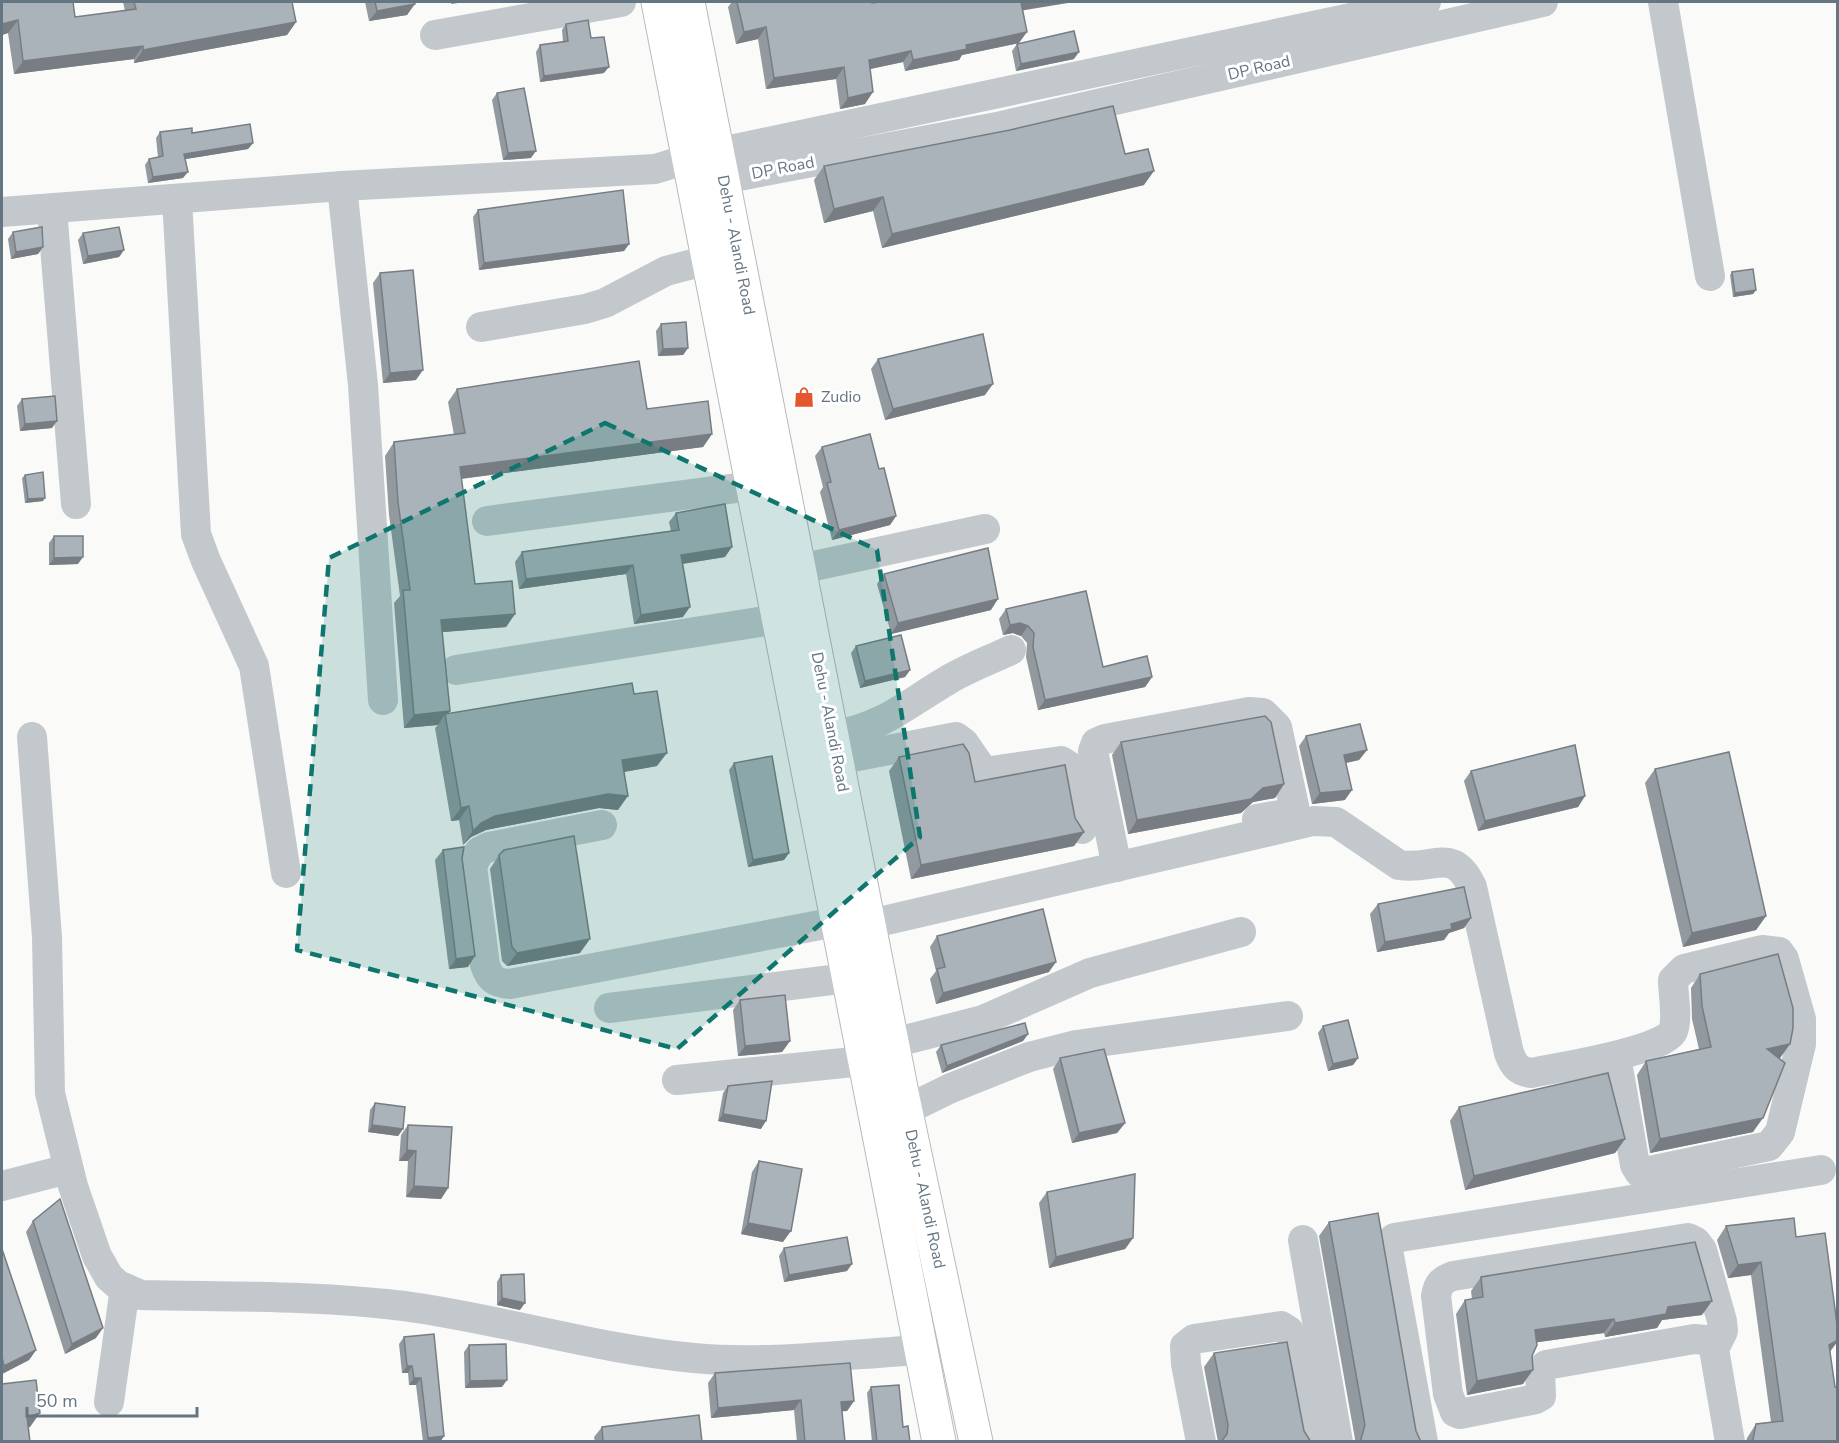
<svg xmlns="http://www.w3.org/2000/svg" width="1839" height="1443" font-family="'Nunito Sans',sans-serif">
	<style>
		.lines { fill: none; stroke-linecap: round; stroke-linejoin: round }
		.major-casing { stroke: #b5babe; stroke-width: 35 }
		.minor { stroke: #c3c8cc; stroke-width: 30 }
		.major { stroke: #fff; stroke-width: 33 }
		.wall { fill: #929a9f }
		.shaded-wall { fill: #777d82 }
		.building { fill: #aab3b9; stroke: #777d82; stroke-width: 1.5 }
		.marked { fill: #0f766e; fill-opacity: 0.2; stroke: #0f766e; stroke-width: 4.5; stroke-dasharray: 12 8; stroke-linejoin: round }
		.labels { text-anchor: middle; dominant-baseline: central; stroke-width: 6; stroke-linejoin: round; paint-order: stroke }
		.street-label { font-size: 16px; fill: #657683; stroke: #fff }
		.poi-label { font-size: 16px; fill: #657683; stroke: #fff; text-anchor: start }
	</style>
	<rect width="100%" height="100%" fill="#fafaf8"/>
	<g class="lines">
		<!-- major casing -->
		<g class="major-casing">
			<g id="major">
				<polyline points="658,2 939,1442"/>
				<polyline points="688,2 902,1093 976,1442"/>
			</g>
		</g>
		<!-- minor -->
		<g class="minor">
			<polyline points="1663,2 1710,276"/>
			<polyline points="435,35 621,2"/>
			<polyline points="698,181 723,179 997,127 1543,2"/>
			<polyline points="342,186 363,385 383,700"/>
			<polyline points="177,199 196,534 206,561 254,666 286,873"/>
			<polyline points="52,209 76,504"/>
			<polyline points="2,212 342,186 655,169 688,159 1426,2"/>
			<polyline points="481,327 585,309 605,303 666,271 708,260"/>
			<polyline points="487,521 752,486"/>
			<polyline points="800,569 985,529"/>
			<polyline points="456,670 778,619"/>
			<path d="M 833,736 C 885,726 904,706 948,680 C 968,668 990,660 1011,650"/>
			<path d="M 32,737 L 47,937 L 50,1093 L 73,1186 L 97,1256 L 109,1277 L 118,1285 L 141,1295 C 228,1297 317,1295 404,1306 C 501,1319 596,1349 694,1358 C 766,1365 849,1354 921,1350"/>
			<polyline points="837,760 956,737 964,743 984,772 1061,761 1069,766 1072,774 1082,829"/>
			<path d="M 602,825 L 489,847 L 479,852 L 472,866 L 485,965 C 490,979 495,983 510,984 L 836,922"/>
			<polyline points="1117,867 1093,751 1096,743 1105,739 1249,712 1263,713 1277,727 1294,806 1285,814 1257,819"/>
			<path d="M 870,924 L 1313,821 L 1336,822 L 1399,865 C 1433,871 1453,845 1472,887 L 1509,1053 C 1514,1066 1518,1071 1531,1073 C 1555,1068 1664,1051 1673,1031 C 1678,1018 1673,994 1673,980 L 1684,969 L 1762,950 L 1779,952 L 1784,959 L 1801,1019 L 1801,1044 L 1780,1132 L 1769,1146 L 1640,1173 L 1635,1165 L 1616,1056"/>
			<polyline points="609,1008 847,978"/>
			<polyline points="893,1043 983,1020 1090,973 1241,932"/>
			<polyline points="677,1080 863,1061"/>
			<polyline points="906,1110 951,1088 1029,1057 1076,1045 1288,1016"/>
			<polyline points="2,1186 68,1169"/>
			<polyline points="1303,1240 1338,1442"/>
			<path d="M 1714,1349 L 1723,1331 L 1722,1321 L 1702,1250 L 1696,1242 L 1688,1238 L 1453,1276 C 1442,1280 1438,1284 1436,1296 L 1448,1394 L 1455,1412 L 1460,1414 L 1536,1399 L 1541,1396 L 1540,1370 L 1546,1365 L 1694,1339 L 1706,1340 L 1714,1349 L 1730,1442"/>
			<polyline points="109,1402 125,1288"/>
			<polyline points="1201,1442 1186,1364 1185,1346 1194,1339 1281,1326 1289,1331 1292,1339 1311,1442"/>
			<polyline points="1423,1442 1388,1250 1390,1242 1394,1238 1821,1170"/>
		</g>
		<!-- major -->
		<use href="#major" class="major"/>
	</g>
	<!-- wall -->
	<g class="wall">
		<polygon points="2,2 75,17 125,11 123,2 292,2 296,22 287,35 134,63 134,59 14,74 8,33 2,35"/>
		<polygon points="365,2 414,2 407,15 369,21"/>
		<polygon points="732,2 872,2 872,3 1023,11 1019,43 962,55 959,60 905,71 903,62 870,69 865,104 840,109 836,79 766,89 758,39 736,44 728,7"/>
		<polygon points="566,24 591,38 604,73 540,82 536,52 540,45 563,42 562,30"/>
		<polygon points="1017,44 1074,59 1016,71 1012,51"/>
		<polygon points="497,93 531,158 503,160 492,100"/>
		<polygon points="160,132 192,133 253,143 248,149 185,159 183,178 148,183 145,165 149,159 158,157 156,138"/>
		<polygon points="1125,154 1144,185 882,248 873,211 824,223 814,180 824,166"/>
		<polygon points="478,210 629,244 624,251 479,270 473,217"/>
		<polygon points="13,232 43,247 38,254 11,259 8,239"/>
		<polygon points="83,233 124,250 119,257 83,264 78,240"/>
		<polygon points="1732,272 1756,290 1753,294 1733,297 1730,275"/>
		<polygon points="380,273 416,380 383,383 373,283"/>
		<polygon points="661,324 688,348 683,355 658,356 656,331"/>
		<polygon points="878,359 985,395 885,420 871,369"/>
		<polygon points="457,389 647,409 712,434 703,447 461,479 475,584 515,614 506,627 442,632 448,714 634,694 657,766 624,772 618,810 599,808 486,830 471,837 463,845 459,820 451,821 435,728 438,725 404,728 394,603 400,596 389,515 385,456 394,442 454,435 448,402"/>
		<polygon points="22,399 52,428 20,431 17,406"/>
		<polygon points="822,447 879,469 896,516 890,525 832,540 820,492 823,487 815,456"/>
		<polygon points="25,475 43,501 25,503 22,478"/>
		<polygon points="676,513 725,557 683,564 683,617 634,624 626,574 519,589 515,562 522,552 671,531 669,522"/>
		<polygon points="54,536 78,564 49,565 49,543"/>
		<polygon points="884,574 991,610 891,634 877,584"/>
		<polygon points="1006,609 1103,667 1152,677 1145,687 1038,710 1026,657 1027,643 1021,636 1013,633 1003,635 999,619"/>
		<polygon points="856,646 910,670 905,677 860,688 851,653"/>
		<polygon points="1306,736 1367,750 1359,760 1346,763 1345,800 1312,804 1299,746"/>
		<polygon points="1121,742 1284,784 1275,798 1253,802 1241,813 1128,834 1112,755"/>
		<polygon points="899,757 975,782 1075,818 1084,832 1074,846 911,879 889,771"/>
		<polygon points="734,763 789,853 784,860 748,867 729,770"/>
		<polygon points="1655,769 1766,916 1756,930 1683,947 1645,783"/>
		<polygon points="1471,771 1585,796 1578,807 1478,831 1464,781"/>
		<polygon points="443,850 462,858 468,967 449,969 435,860"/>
		<polygon points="499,855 580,953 507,966 502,961 490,869"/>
		<polygon points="1378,904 1471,918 1464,928 1449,933 1444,940 1377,952 1370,914"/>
		<polygon points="937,936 1049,972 936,1004 930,979 936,971 930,947"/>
		<polygon points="1700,974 1790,1044 1780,1058 1778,1058 1753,1132 1650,1153 1637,1075 1646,1061 1699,1049 1692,1019 1691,988"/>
		<polygon points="740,1000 790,1041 782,1052 738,1056 733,1010"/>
		<polygon points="1323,1026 1358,1058 1353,1065 1328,1071 1318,1033"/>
		<polygon points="1028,1034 1023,1041 942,1073 936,1052 941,1045"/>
		<polygon points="1060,1058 1125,1123 1117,1133 1072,1143 1053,1069"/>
		<polygon points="728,1086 761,1129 718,1121 723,1093"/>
		<polygon points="375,1103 403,1129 398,1136 368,1132 370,1110"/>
		<polygon points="1459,1107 1625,1139 1615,1153 1465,1190 1450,1121"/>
		<polygon points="408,1125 448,1188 441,1199 406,1197 408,1161 399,1161 401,1135"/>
		<polygon points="759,1161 783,1242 741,1234 752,1172"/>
		<polygon points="1047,1192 1133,1238 1125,1249 1049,1268 1039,1203"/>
		<polygon points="33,1221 96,1338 65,1354 26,1232"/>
		<polygon points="1329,1222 1416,1431 1421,1442 1354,1442 1355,1439 1319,1236"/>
		<polygon points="1726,1226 1796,1237 1830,1351 1838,1442 1746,1442 1747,1438 1756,1424 1771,1422 1751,1275 1728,1278 1717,1240"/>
		<polygon points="784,1248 847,1271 784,1282 779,1256"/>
		<polygon points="2,1249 36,1350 29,1360 2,1374"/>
		<polygon points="501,1275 520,1310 497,1305 497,1282"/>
		<polygon points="1481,1277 1702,1315 1662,1320 1657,1328 1605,1337 1604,1333 1537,1342 1523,1384 1467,1395 1456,1314 1465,1300 1472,1299 1471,1291"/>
		<polygon points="404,1337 444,1436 440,1442 423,1442 416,1385 409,1385 408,1373 402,1373 399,1344"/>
		<polygon points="469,1345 502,1387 465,1388 464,1352"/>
		<polygon points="1214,1353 1304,1431 1311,1442 1218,1442 1204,1367"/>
		<polygon points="715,1373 854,1401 847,1411 842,1411 845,1442 797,1442 794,1410 711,1418 708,1383"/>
		<polygon points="871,1387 903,1427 910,1442 872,1442 867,1393"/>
		<polygon points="602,1427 702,1442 595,1442 594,1437"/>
	</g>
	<!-- shaded-wall -->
	<g class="shaded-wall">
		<polygon points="452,2 465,2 451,4"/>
		<polygon points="1021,2 1074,2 1013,12"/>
		<polygon points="415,4 407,15 369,21 377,11"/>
		<polygon points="18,20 8,33 2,35 2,24"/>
		<polygon points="296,22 287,35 134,63 143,50"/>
		<polygon points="766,27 758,39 736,44 744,32"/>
		<polygon points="1027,32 1019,43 962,55 959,60 905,71 913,60 966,45"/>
		<polygon points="143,46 134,59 14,74 23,61"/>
		<polygon points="911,51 903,62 861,71 869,60"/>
		<polygon points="1079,52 1074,59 1016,71 1021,64"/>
		<polygon points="609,67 604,73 540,82 544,76"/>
		<polygon points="844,67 836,79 766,89 774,78"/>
		<polygon points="873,92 865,104 840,109 848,98"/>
		<polygon points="253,143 248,149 180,160 184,154"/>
		<polygon points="536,151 531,158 503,160 508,153"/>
		<polygon points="1154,171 1144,185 882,248 892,234"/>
		<polygon points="188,172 183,178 148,183 153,177"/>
		<polygon points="883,197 873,211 824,223 834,209"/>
		<polygon points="629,244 624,251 479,270 484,263"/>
		<polygon points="43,247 38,254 11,259 16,252"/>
		<polygon points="124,250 119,257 83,264 88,256"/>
		<polygon points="1756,290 1753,294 1733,297 1735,293"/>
		<polygon points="688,348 683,355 658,356 663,349"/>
		<polygon points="423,370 416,380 383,383 390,373"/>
		<polygon points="993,384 985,395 885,420 893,409"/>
		<polygon points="57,421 52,428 20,431 25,424"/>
		<polygon points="712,434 703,447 451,480 460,467"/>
		<polygon points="45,498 43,501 25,503 28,499"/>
		<polygon points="896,516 890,525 832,540 839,530"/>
		<polygon points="732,547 725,557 674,565 681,555"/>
		<polygon points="83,557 78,564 49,565 54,558"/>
		<polygon points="633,565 626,574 519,589 526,579"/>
		<polygon points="998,599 991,610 891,634 898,623"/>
		<polygon points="690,607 683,617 634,624 641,615"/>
		<polygon points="515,614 506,627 432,633 441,620"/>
		<polygon points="1020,623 1028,626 1021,636 1013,633 1003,635 1010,625"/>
		<polygon points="910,670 905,677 860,688 865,681"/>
		<polygon points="1152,677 1145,687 1038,710 1045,700"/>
		<polygon points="450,711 446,717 445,714 438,725 404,728 414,715"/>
		<polygon points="1367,750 1359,760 1336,765 1344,755"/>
		<polygon points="667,753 657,766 612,774 622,760"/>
		<polygon points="1284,784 1275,798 1253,802 1241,813 1128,834 1137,820 1263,788"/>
		<polygon points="1352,790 1345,800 1312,804 1320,793"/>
		<polygon points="608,794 628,796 618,810 599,808 486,830 471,837 463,845 473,831 481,823 495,816"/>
		<polygon points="1585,796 1578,807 1478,831 1485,821"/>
		<polygon points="469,806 459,820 451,821 461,808"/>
		<polygon points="1084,832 1074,846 911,879 921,865"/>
		<polygon points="789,853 784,860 748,867 753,860"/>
		<polygon points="1766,916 1756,930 1683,947 1692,933"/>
		<polygon points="1471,918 1464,928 1449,933 1444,940 1377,952 1385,942 1451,924"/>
		<polygon points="590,939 580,953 507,966 517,953"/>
		<polygon points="475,956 468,967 449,969 456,959"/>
		<polygon points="1056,962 1049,972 936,1004 943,993"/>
		<polygon points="1028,1034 1023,1041 942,1073 947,1066"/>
		<polygon points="790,1041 782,1052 738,1056 745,1046"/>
		<polygon points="1790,1044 1780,1058 1757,1063 1767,1049"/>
		<polygon points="1358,1058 1353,1065 1328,1071 1333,1064"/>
		<polygon points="723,1114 766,1121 761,1129 718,1121"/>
		<polygon points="1763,1118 1753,1132 1650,1153 1660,1139"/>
		<polygon points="1125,1123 1117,1133 1072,1143 1079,1133"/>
		<polygon points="372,1125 403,1129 398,1136 368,1132"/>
		<polygon points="1625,1139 1615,1153 1465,1190 1474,1176"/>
		<polygon points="407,1150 416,1151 408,1161 399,1161"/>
		<polygon points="414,1186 448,1188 441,1199 406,1197"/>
		<polygon points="748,1223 791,1231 783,1242 741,1234"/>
		<polygon points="1133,1238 1125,1249 1049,1268 1056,1257"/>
		<polygon points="1761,1262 1751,1275 1728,1278 1738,1265"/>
		<polygon points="852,1264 847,1271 784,1282 789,1275"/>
		<polygon points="502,1298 525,1303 520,1310 497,1305"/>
		<polygon points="1712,1301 1702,1315 1662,1320 1657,1328 1605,1337 1615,1323 1668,1307"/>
		<polygon points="1614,1319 1604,1333 1525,1344 1535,1330"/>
		<polygon points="103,1328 96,1338 65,1354 72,1344"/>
		<polygon points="1838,1340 1838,1341 1829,1353 1829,1345"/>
		<polygon points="36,1350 29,1360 2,1374 2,1370 4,1366"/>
		<polygon points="407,1366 412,1366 408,1373 402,1373"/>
		<polygon points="1533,1370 1523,1384 1467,1395 1477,1381"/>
		<polygon points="414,1378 421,1378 416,1385 409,1385"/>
		<polygon points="507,1380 502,1387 465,1388 470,1381"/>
		<polygon points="801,1400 794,1410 711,1418 718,1408"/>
		<polygon points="854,1401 847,1411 834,1412 841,1402"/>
		<polygon points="40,1413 30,1427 17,1431 27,1417"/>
		<polygon points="444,1436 440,1442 426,1442 428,1438"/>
	</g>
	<!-- building -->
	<g class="building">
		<polygon points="2,2 73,2 75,17 136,9 134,2 292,2 296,22 143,50 143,46 23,61 18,20 2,24"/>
		<polygon points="375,2 414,2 415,4 377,11"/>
		<polygon points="737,2 872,2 872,3 879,2 1021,2 1027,32 966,45 967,49 913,60 911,51 869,60 873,92 848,98 844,67 774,78 766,27 744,32"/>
		<polygon points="588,20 591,38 604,37 609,67 544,76 540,45 568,41 566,24"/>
		<polygon points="1074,31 1079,52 1021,64 1017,44"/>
		<polygon points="524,88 536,151 508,153 497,93"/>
		<polygon points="1113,106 1125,154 1148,149 1154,171 892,234 883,197 834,209 824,166 1010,130"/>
		<polygon points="250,124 253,143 184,154 188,172 153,177 149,159 163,156 160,132 192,128 192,133"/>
		<polygon points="623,190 629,244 484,263 478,210"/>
		<polygon points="42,227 43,247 16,252 13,232"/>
		<polygon points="119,227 124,250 88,256 83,233"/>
		<polygon points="1753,269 1756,290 1735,293 1732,272"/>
		<polygon points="413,270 423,370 390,373 380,273"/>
		<polygon points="686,322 688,348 663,349 661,324"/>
		<polygon points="983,334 993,384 893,409 878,359"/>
		<polygon points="639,361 647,409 708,401 712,434 460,467 475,584 512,581 515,614 441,620 450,711 414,715 403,590 410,590 398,502 394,442 465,433 457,389"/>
		<polygon points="55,396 57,421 25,424 22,399"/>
		<polygon points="870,434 879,469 884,468 896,516 839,530 827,483 831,482 822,447"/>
		<polygon points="43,472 45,498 28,499 25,475"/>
		<polygon points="725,504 732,547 681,555 690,607 641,615 633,565 526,579 522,552 679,530 676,513"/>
		<polygon points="54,536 83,536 83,557 54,558"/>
		<polygon points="988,548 998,599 898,623 884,574"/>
		<polygon points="1086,591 1103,667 1147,656 1152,677 1045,700 1033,647 1034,633 1028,626 1020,623 1010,625 1006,609"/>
		<polygon points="901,635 910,670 865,681 856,646"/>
		<polygon points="632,683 634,694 657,691 667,753 622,760 628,796 608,794 495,816 481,823 473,831 469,806 461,808 445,714"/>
		<polygon points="1265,716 1271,722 1284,784 1263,788 1251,799 1137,820 1121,742"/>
		<polygon points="1360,724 1367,750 1344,755 1352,790 1320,793 1306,736"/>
		<polygon points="963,744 969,753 975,782 1065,765 1075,818 1084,832 921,865 899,757"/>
		<polygon points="1575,745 1585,796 1485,821 1471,771"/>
		<polygon points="1729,752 1766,916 1692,933 1655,769"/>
		<polygon points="772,756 789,853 753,860 734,763"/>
		<polygon points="574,836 590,939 517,953 512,947 499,855 504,850"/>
		<polygon points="464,847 462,858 475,956 456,959 443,850"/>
		<polygon points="1464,887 1471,918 1451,924 1452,929 1385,942 1378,904"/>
		<polygon points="1043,909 1056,962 943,993 937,969 945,967 937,936"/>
		<polygon points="1778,954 1793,1008 1793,1028 1790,1044 1767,1049 1785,1063 1763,1118 1660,1139 1646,1061 1711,1047 1702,1006 1700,974"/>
		<polygon points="785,995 790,1041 745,1046 740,1000"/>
		<polygon points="1348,1020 1358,1058 1333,1064 1323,1026"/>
		<polygon points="1025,1023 1028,1034 947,1066 941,1045"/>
		<polygon points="1104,1049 1125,1123 1079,1133 1060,1058"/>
		<polygon points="1608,1073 1625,1139 1474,1176 1459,1107"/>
		<polygon points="772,1081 766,1121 723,1114 728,1086"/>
		<polygon points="375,1103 405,1107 403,1129 372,1125"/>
		<polygon points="408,1125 452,1127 448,1188 414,1186 416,1151 407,1150"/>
		<polygon points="759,1161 802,1169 791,1231 748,1223"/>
		<polygon points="1135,1174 1133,1238 1056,1257 1047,1192"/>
		<polygon points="60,1199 103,1328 72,1344 33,1221"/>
		<polygon points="1378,1213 1416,1431 1421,1442 1361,1442 1361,1439 1365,1425 1329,1222"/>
		<polygon points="1794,1218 1796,1237 1825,1233 1838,1332 1838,1340 1829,1345 1835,1387 1838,1387 1838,1442 1753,1442 1753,1439 1756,1424 1783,1421 1761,1262 1738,1265 1726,1226"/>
		<polygon points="847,1237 852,1264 789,1275 784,1248"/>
		<polygon points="1695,1242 1712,1301 1668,1307 1666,1314 1615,1323 1614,1319 1535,1330 1537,1345 1532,1356 1533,1370 1477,1381 1465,1300 1483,1297 1481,1277"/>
		<polygon points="2,1249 36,1350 4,1366 2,1357"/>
		<polygon points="524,1274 525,1303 502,1298 501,1275"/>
		<polygon points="434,1334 444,1436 428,1438 421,1378 414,1378 412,1366 407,1366 404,1337"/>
		<polygon points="1287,1342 1304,1431 1311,1442 1221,1442 1227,1434 1228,1425 1214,1353"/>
		<polygon points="506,1344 507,1380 470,1381 469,1345"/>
		<polygon points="850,1363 854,1401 841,1402 845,1442 805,1442 801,1400 718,1408 715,1373"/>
		<polygon points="36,1380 40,1413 27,1417 30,1442 2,1442 2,1384"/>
		<polygon points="899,1385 903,1427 908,1426 910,1442 877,1442 871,1387"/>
		<polygon points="699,1415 702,1442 603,1442 602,1427"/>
	</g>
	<!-- marked area -->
	<path class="marked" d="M 605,423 L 877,550 L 920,837 L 677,1049 L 297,950 L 329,558 Z"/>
	<!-- icons -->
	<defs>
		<g id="shop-bare" transform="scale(1.62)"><path d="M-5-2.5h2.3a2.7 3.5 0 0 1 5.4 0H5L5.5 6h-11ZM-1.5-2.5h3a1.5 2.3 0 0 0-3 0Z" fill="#e4572e" stroke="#fff" stroke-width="2.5" paint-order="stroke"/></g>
	</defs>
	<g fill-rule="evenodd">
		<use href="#shop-bare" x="804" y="397"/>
	</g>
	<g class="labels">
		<!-- street labels -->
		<g class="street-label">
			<text transform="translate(1259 68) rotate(-13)">DP Road</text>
			<text transform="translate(783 168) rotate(-11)">DP Road</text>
			<text transform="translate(736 245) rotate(79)">Dehu - Alandi Road</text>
			<text transform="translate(830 722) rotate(79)">Dehu - Alandi Road</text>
			<text transform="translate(925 1199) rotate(78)">Dehu - Alandi Road</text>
		</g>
		<!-- poi labels -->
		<g class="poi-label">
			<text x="821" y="397">Zudio</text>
		</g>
	</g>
	<!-- border -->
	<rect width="1839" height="1443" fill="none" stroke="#657683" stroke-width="6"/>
	<!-- scale -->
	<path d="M27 1407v9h170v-9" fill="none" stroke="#657683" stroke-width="3"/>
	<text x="36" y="1407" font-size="18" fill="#657683" stroke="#ffffff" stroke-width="4.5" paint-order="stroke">50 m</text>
</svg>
